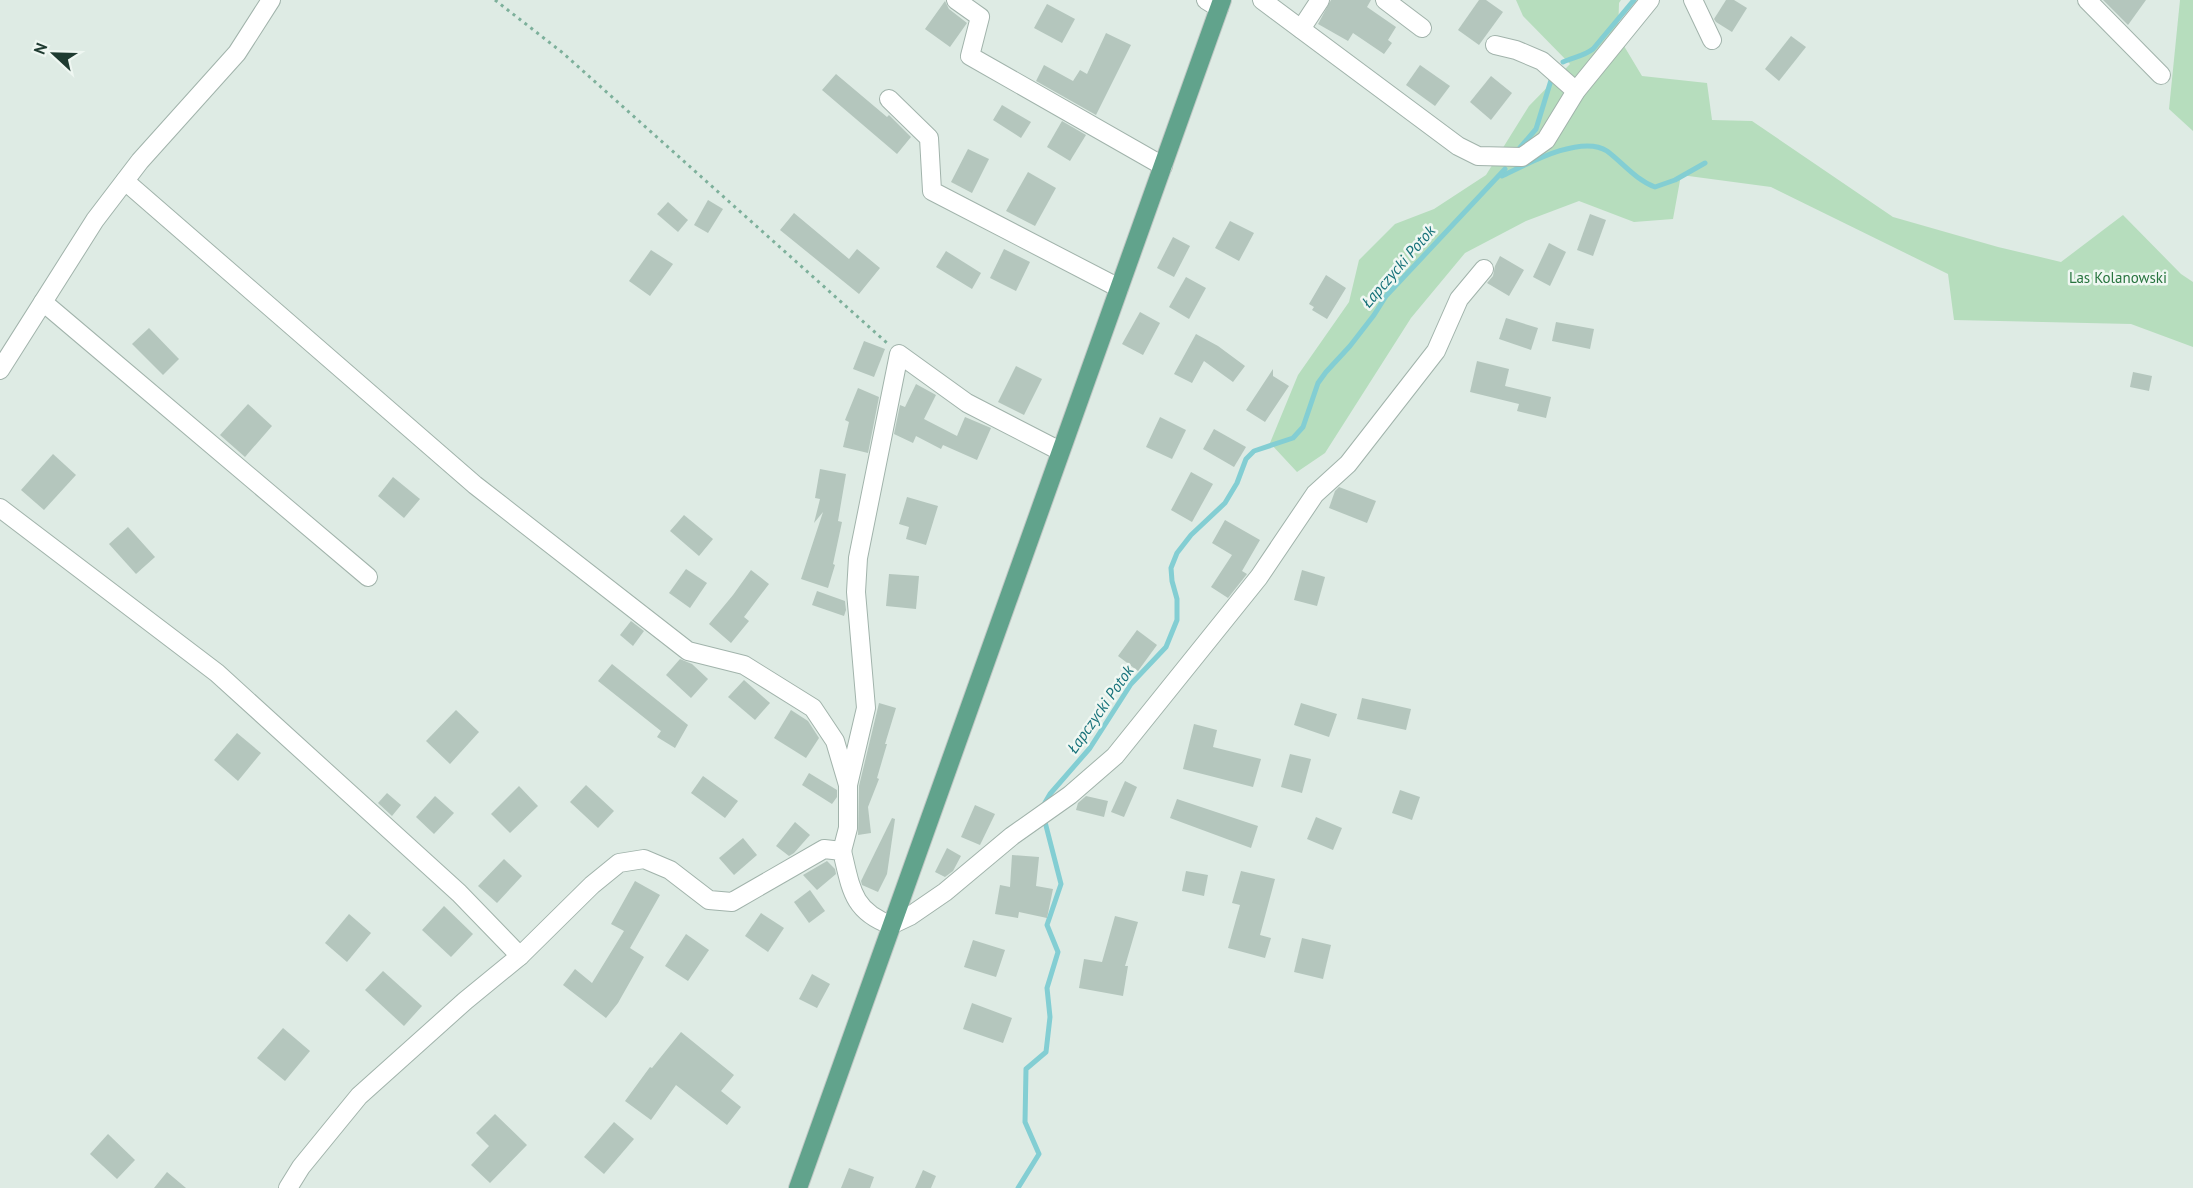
<svg xmlns="http://www.w3.org/2000/svg" width="2193" height="1188" font-family="'PT Sans',sans-serif">
	<style>
		.green { fill: #b6ddbd }
		.lines { fill: none; stroke-linecap: round; stroke-linejoin: round }
		.stream { stroke: #83ced3; stroke-width: 5 }
		.building { fill: #b4c6bd }
		.minor-casing { stroke: #a1b3ab; stroke-width: 20 }
		.major-casing { stroke: #c0c8c5; stroke-width: 20 }
		.path { stroke: #7db09b; stroke-width: 3; stroke-dasharray: 3 4.5; stroke-linecap: butt }
		.minor { stroke: #fff; stroke-width: 18 }
		.major { stroke: #61a38c; stroke-width: 18 }
		.labels { text-anchor: middle; dominant-baseline: central; stroke-width: 5; stroke-linejoin: round; paint-order: stroke }
		.park-label { font-size: 15px; fill: #27743e; stroke: #eff7f2 }
		.water-label { font-size: 16px; font-style: italic; fill: #17727a; stroke: #eff7f2 }
	</style>
	<rect width="100%" height="100%" fill="#deebe4"/>
	<!-- green -->
	<g class="green">
		<polygon points="1516,0 1621,0 1619,3 1618,36 1642,76 1707,83 1712,120 1752,121 1893,217 1998,247 2061,262 2123,215 2181,274 2193,282 2193,347 2131,324 1954,320 1948,274 1771,187 1681,175 1673,219 1634,222 1579,201 1526,221 1465,253 1411,318 1325,453 1297,472 1270,443 1298,375 1349,302 1359,260 1395,224 1434,209 1486,175 1529,106 1570,64 1523,16"/>
		<polygon points="2180,0 2193,0 2193,131 2169,109"/>
	</g>
	<g class="lines">
		<!-- stream -->
		<g class="stream">
			<path d="M 1563,62 C 1574,57 1584,56 1593,49 L 1634,0"/>
			<polyline points="1518,150 1536,129 1552,77"/>
			<path d="M 1502,176 C 1527,164 1581,134 1607,151 C 1623,163 1636,180 1655,187 L 1675,180 L 1705,163"/>
			<polyline points="1043,806 1050,794 1090,748 1131,684 1166,647 1177,620 1177,599 1172,581 1171,568 1177,553 1191,535 1225,503 1237,483 1246,459 1254,451 1293,438 1303,427 1318,383 1326,372 1350,346 1374,315 1386,296 1505,169"/>
			<polyline points="1018,1188 1039,1154 1025,1122 1026,1069 1046,1052 1050,1017 1047,988 1058,952 1047,925 1061,884 1044,818"/>
		</g>
	</g>
	<!-- building -->
	<g class="building">
		<polygon points="1331,0 1371,0 1367,7 1396,27 1388,40 1392,43 1384,54 1353,33 1348,41 1318,24"/>
		<polygon points="1479,0 1486,0 1503,12 1479,45 1458,30"/>
		<polygon points="1726,0 1734,0 1747,8 1732,32 1716,22 1714,19"/>
		<polygon points="2103,0 2146,0 2128,25"/>
		<polygon points="945,1 949,9 967,23 950,47 925,29"/>
		<polygon points="1047,4 1075,19 1062,43 1034,28"/>
		<polygon points="1106,33 1131,45 1096,115 1036,81 1044,65 1073,81 1080,70 1087,74"/>
		<polygon points="1791,36 1806,47 1779,81 1765,69"/>
		<polygon points="1420,65 1450,86 1435,106 1406,85"/>
		<polygon points="836,74 887,117 889,115 911,137 897,154 822,90"/>
		<polygon points="1491,76 1512,93 1491,120 1470,102"/>
		<polygon points="1002,105 1031,122 1021,138 993,120"/>
		<polygon points="1062,121 1086,135 1070,161 1047,147"/>
		<polygon points="968,149 989,159 972,193 951,182"/>
		<polygon points="1028,172 1056,188 1035,226 1006,211"/>
		<polygon points="708,200 723,209 708,233 694,225"/>
		<polygon points="668,202 688,220 678,232 657,214"/>
		<polygon points="794,213 849,259 857,249 880,268 859,294 780,230"/>
		<polygon points="1590,214 1606,220 1593,256 1577,250"/>
		<polygon points="1230,221 1254,233 1239,261 1215,248"/>
		<polygon points="1173,237 1190,246 1174,277 1157,268"/>
		<polygon points="1549,243 1566,252 1550,286 1533,277"/>
		<polygon points="1004,249 1030,262 1016,291 990,278"/>
		<polygon points="651,250 673,264 650,296 629,281"/>
		<polygon points="946,251 981,273 972,289 936,267"/>
		<polygon points="1500,256 1524,270 1509,296 1487,283 1493,276 1495,266"/>
		<polygon points="1326,275 1346,288 1327,319 1312,310 1314,307 1309,304"/>
		<polygon points="1186,277 1206,288 1189,319 1169,307"/>
		<polygon points="1140,312 1160,323 1143,355 1122,344"/>
		<polygon points="1506,318 1538,328 1531,350 1499,339"/>
		<polygon points="1556,322 1594,329 1590,349 1552,341"/>
		<polygon points="149,328 179,359 163,375 132,344"/>
		<polygon points="1196,334 1218,346 1245,366 1233,382 1204,361 1192,383 1174,374"/>
		<polygon points="864,341 885,349 874,377 853,369"/>
		<polygon points="1477,361 1509,369 1505,386 1551,397 1546,418 1517,411 1519,404 1470,392"/>
		<polygon points="1016,366 1042,379 1024,415 998,402"/>
		<polygon points="1273,369 1273,376 1289,386 1265,422 1246,410"/>
		<polygon points="2133,372 2152,376 2149,391 2130,387"/>
		<polygon points="916,384 936,395 924,419 957,436 965,417 991,428 977,460 943,445 941,449 916,436 913,443 894,434 900,405 905,407"/>
		<polygon points="858,388 879,397 868,453 843,447 849,422 845,420"/>
		<polygon points="248,404 272,426 245,457 220,435"/>
		<polygon points="1160,417 1186,430 1172,459 1146,447"/>
		<polygon points="1214,429 1246,447 1234,467 1203,449"/>
		<polygon points="53,454 76,475 44,510 21,490"/>
		<polygon points="820,469 846,474 838,521 842,522 833,564 835,565 828,588 801,579 823,512 814,523 820,499 815,498"/>
		<polygon points="1191,472 1213,484 1192,522 1171,510"/>
		<polygon points="393,477 420,499 404,518 378,496"/>
		<polygon points="1339,487 1376,501 1367,523 1329,508 1335,491"/>
		<polygon points="907,497 938,506 926,545 906,539 909,527 899,524"/>
		<polygon points="684,515 713,539 699,556 670,531"/>
		<polygon points="1225,520 1260,540 1242,571 1247,574 1228,598 1211,587 1232,555 1212,543"/>
		<polygon points="128,527 155,557 136,574 109,544"/>
		<polygon points="686,569 707,583 690,608 669,593"/>
		<polygon points="751,570 769,584 744,617 749,621 731,643 709,624 733,595"/>
		<polygon points="1302,570 1325,577 1317,606 1294,600"/>
		<polygon points="889,574 919,576 916,609 886,606"/>
		<polygon points="817,591 845,601 846,610 844,616 812,605"/>
		<polygon points="631,621 644,631 633,646 620,635"/>
		<polygon points="1137,630 1157,645 1138,671 1118,656"/>
		<polygon points="680,659 692,664 708,679 691,698 666,675"/>
		<polygon points="612,664 688,725 675,748 657,737 661,731 598,681"/>
		<polygon points="744,680 770,703 755,720 728,697"/>
		<polygon points="1362,698 1411,709 1406,730 1357,719"/>
		<polygon points="879,703 896,708 885,744 887,744 877,778 879,779 868,807 871,833 858,835 859,786"/>
		<polygon points="1301,703 1337,714 1329,737 1294,725"/>
		<polygon points="456,710 479,732 450,764 426,741"/>
		<polygon points="791,710 808,721 819,738 806,758 774,738"/>
		<polygon points="1194,724 1217,730 1213,747 1261,759 1253,787 1183,769"/>
		<polygon points="237,733 261,753 238,781 214,760"/>
		<polygon points="1290,754 1311,759 1302,793 1281,787"/>
		<polygon points="809,773 837,790 837,797 832,804 802,785"/>
		<polygon points="703,776 738,801 725,818 691,793"/>
		<polygon points="1125,781 1137,787 1124,817 1111,812"/>
		<polygon points="586,785 614,811 598,828 570,802"/>
		<polygon points="519,786 538,806 510,833 491,814"/>
		<polygon points="1400,790 1420,797 1412,820 1392,813"/>
		<polygon points="387,793 401,805 392,816 378,803"/>
		<polygon points="435,796 454,813 434,834 416,817"/>
		<polygon points="1086,796 1108,801 1104,817 1076,810 1078,803"/>
		<polygon points="1177,799 1258,826 1251,848 1170,818"/>
		<polygon points="975,805 995,814 980,845 961,837"/>
		<polygon points="1316,817 1342,828 1333,850 1307,839"/>
		<polygon points="892,818 895,819 887,874 878,892 862,885 861,881"/>
		<polygon points="795,822 810,835 794,853 789,856 776,846"/>
		<polygon points="743,838 757,855 734,875 719,858"/>
		<polygon points="947,848 961,856 953,871 945,877 935,872"/>
		<polygon points="1012,855 1039,857 1036,886 1053,889 1047,918 1019,912 1018,918 995,914 1000,885 1010,887"/>
		<polygon points="504,859 522,876 497,903 478,886"/>
		<polygon points="827,861 835,869 836,874 817,890 803,875"/>
		<polygon points="1186,871 1208,875 1204,896 1182,891"/>
		<polygon points="1241,871 1275,879 1260,935 1271,938 1265,958 1228,948 1240,905 1232,903"/>
		<polygon points="635,881 660,895 630,948 644,957 618,1003 606,1018 563,985 575,969 592,983 624,931 611,924"/>
		<polygon points="810,890 825,911 809,923 794,902"/>
		<polygon points="444,906 473,934 451,957 422,930"/>
		<polygon points="761,913 784,928 768,952 745,936"/>
		<polygon points="349,914 371,933 347,962 325,943"/>
		<polygon points="1115,916 1138,922 1125,966 1128,966 1123,996 1079,988 1084,959 1102,962"/>
		<polygon points="686,934 709,950 688,981 665,966"/>
		<polygon points="1302,938 1331,945 1323,979 1294,972"/>
		<polygon points="973,940 1005,950 996,977 964,967"/>
		<polygon points="383,971 422,1006 404,1026 365,990"/>
		<polygon points="812,974 830,984 817,1008 799,999"/>
		<polygon points="972,1003 1012,1018 1003,1043 963,1029"/>
		<polygon points="283,1028 310,1051 285,1081 257,1058"/>
		<polygon points="681,1032 734,1075 721,1091 741,1107 727,1125 676,1085 651,1120 625,1101 650,1067 652,1068"/>
		<polygon points="495,1114 527,1145 490,1183 471,1165 489,1146 476,1133"/>
		<polygon points="614,1122 634,1139 604,1174 584,1157"/>
		<polygon points="108,1134 135,1160 117,1179 90,1154"/>
		<polygon points="849,1168 874,1177 870,1188 841,1188"/>
		<polygon points="923,1170 936,1176 931,1188 915,1188"/>
		<polygon points="167,1172 186,1188 154,1188"/>
	</g>
	<g class="lines">
		<!-- minor casing -->
		<g class="minor-casing">
			<g id="minor">
				<polyline points="956,0 980,17 970,56 1163,166"/>
				<polyline points="1206,0 1219,8"/>
				<polyline points="1262,0 1458,146 1478,156 1522,157 1546,140 1576,91 1650,0"/>
				<polyline points="1385,0 1422,28"/>
				<polyline points="1693,0 1712,40"/>
				<polyline points="2087,0 2161,75"/>
				<polyline points="1301,29 1320,0"/>
				<polyline points="1495,45 1516,50 1542,61 1576,91"/>
				<polyline points="889,99 929,138 932,191 1119,288"/>
				<polyline points="125,181 475,485 688,651 744,665 813,708 835,741 848,785"/>
				<polyline points="43,302 368,577"/>
				<polyline points="0,370 95,220 140,161 237,53 271,0"/>
				<polyline points="0,508 217,673 459,893 520,956"/>
				<polyline points="842,851 848,828 848,785 866,708 856,592 858,558 899,354 967,403 1060,451"/>
				<path d="M 288,1188 L 301,1167 L 359,1096 L 465,1001 L 520,956 L 592,885 L 619,863 L 644,859 L 670,870 L 709,900 L 732,902 L 824,849 L 842,851 C 851,888 852,911 891,925 L 910,916 L 945,892 L 1012,836 L 1070,795 L 1115,756 L 1259,577 L 1315,494 L 1348,464 L 1436,351 L 1459,299 L 1484,269"/>
			</g>
		</g>
		<!-- major casing -->
		<g class="major-casing">
			<polyline id="major" points="798,1188 1222,0"/>
		</g>
		<!-- path -->
		<polyline class="path" points="495,0 563,53 887,343"/>
		<!-- minor -->
		<use href="#minor" class="minor"/>
		<!-- major -->
		<use href="#major" class="major"/>
	</g>
	<g class="labels">
		<!-- park labels -->
		<g class="park-label">
			<text x="2118" y="277">Las Kolanowski</text>
		</g>
		<!-- water labels -->
		<g class="water-label">
			<text transform="translate(1398 266) rotate(-49)">Łapczycki Potok</text>
			<text transform="translate(1100 709) rotate(-55)">Łapczycki Potok</text>
		</g>
	</g>
	<!-- north arrow -->
	<g transform="translate(54 54) rotate(292)" stroke="#eff7f2" stroke-width="4.5" paint-order="stroke">
	<path d="M0-4.5L10 22L0 15L-10 22Z" fill="#1f3b31"/>
	<text y="-9" font-size="16" font-weight="bold" text-anchor="middle" fill="#1f3b31">N</text>
	</g>
</svg>
